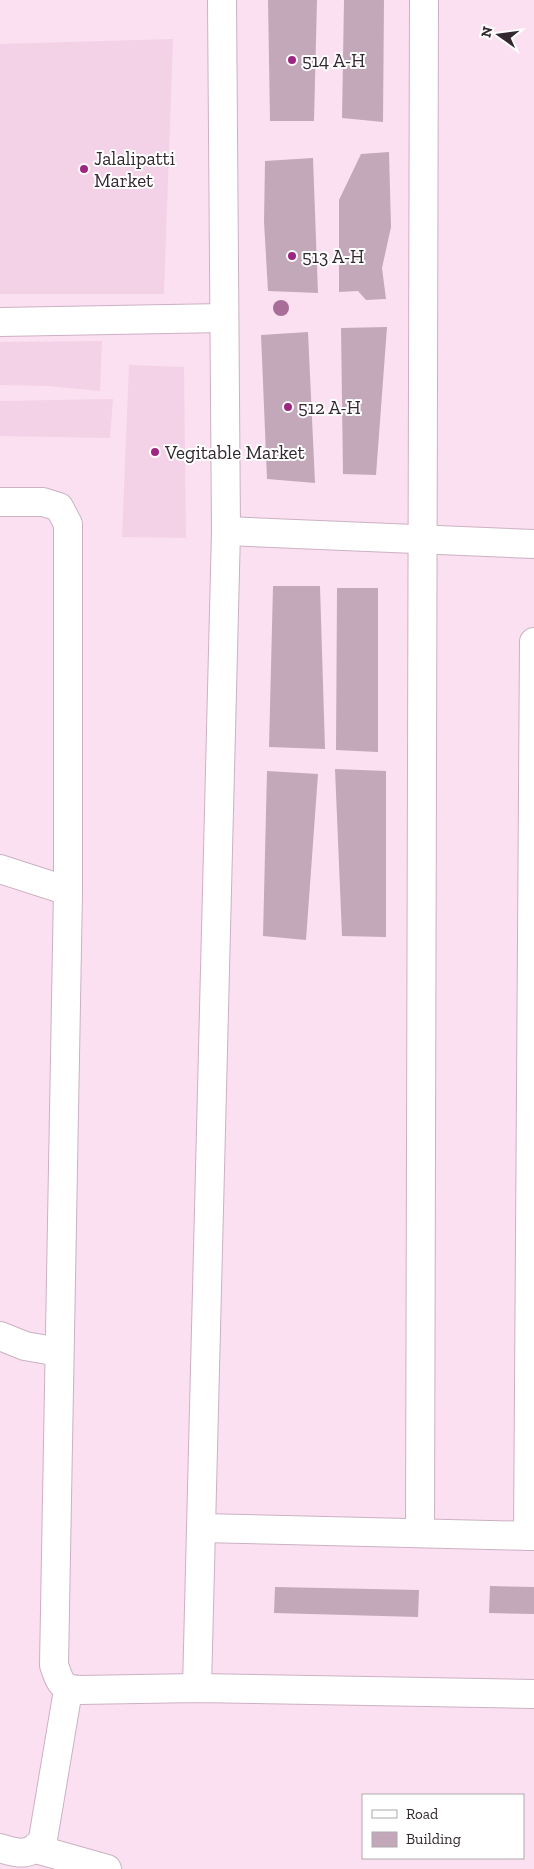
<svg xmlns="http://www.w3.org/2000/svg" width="534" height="1869" font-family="'Zilla Slab',serif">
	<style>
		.built { fill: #f3d1e7 }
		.building { fill: #c3a8b9 }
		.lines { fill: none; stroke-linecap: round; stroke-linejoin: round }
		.minor-casing { stroke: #ccb1c2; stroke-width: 30 }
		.minor { stroke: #fff; stroke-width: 28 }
		.tree { fill: #a76f98 }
		.poi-dot { fill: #9c2680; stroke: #fff; stroke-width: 2 }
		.labels { text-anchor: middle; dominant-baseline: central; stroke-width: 4; stroke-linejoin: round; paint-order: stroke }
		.poi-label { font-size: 19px; fill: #33282f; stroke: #fff; text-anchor: start }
	</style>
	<rect width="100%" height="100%" fill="#fbe0f1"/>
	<!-- built -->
	<g class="built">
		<polygon points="173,39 164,294 0,294 0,44"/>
		<polygon points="102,341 100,391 49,386 0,385 0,342"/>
		<polygon points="129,365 184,367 186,538 122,537"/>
		<polygon points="113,399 110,438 0,436 0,401"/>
	</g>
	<!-- building -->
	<g class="building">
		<polygon points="268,0 317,0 314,121 270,121"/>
		<polygon points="344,0 384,0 383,122 342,118"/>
		<polygon points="389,152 391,227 382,268 386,299 366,300 358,291 339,292 339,200 361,154"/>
		<polygon points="313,158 318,293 268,291 264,222 265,161"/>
		<polygon points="387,327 376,475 343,474 341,328"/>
		<polygon points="308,332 315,483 267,479 261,335"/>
		<polygon points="273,586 320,586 325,749 269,747"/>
		<polygon points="337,588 378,588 378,752 336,750"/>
		<polygon points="335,769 386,771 386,937 342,936"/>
		<polygon points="267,771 318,774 306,940 263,936"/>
		<polygon points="490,1586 534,1587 534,1614 489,1613"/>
		<polygon points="275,1587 419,1590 418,1617 274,1613"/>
	</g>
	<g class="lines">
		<!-- minor casing -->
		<g class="minor-casing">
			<g id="minor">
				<polyline points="0,322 224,318"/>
				<path d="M 0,502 L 43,502 L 59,507 L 68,524 L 68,891 L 54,1665 C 60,1682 61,1689 80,1690 L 197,1688 L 534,1694"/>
				<polyline points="226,531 534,544"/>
				<polyline points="0,869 68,891"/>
				<polyline points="0,1336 25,1346 59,1352"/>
				<polyline points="201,1528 534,1536"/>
				<polyline points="420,1532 424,0"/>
				<polyline points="528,1536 534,642"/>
				<polyline points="197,1688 226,531 222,0"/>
				<path d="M 0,1848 C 19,1854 31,1857 43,1839 L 68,1690"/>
				<polyline points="36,1849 107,1869"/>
			</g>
		</g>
		<!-- minor -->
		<use href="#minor" class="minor"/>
	</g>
	<!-- trees -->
	<circle class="tree" cx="281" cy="308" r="8"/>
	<!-- markers -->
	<g class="poi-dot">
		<circle cx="292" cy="60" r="5"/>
		<circle cx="84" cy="169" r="5"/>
		<circle cx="292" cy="256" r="5"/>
		<circle cx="288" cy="407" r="5"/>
		<circle cx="155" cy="452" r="5"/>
	</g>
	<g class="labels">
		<!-- poi labels -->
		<g class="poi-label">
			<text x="302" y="60">514 A-H</text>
			<text x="94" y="158">Jalalipatti<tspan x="94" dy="22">Market</tspan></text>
			<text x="302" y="256">513 A-H</text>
			<text x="298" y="407">512 A-H</text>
			<text x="165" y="452">Vegitable Market</text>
		</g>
	</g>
	<!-- legend -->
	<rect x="362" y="1794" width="162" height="65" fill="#ffffff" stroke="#ada9ac"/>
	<rect x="372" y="1810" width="25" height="8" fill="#ffffff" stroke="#ada9ac"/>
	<text x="406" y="1819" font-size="15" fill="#33282f">Road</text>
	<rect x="372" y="1832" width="25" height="15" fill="#c3a8b9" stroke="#ada9ac"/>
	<text x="406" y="1844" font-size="15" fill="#33282f">Building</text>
	<!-- north arrow -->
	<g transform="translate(499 35) rotate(284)" stroke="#ffffff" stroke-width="4" paint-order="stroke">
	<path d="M0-4L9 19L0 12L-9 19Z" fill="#33282f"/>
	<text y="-8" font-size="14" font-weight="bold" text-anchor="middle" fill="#33282f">N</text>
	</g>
</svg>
